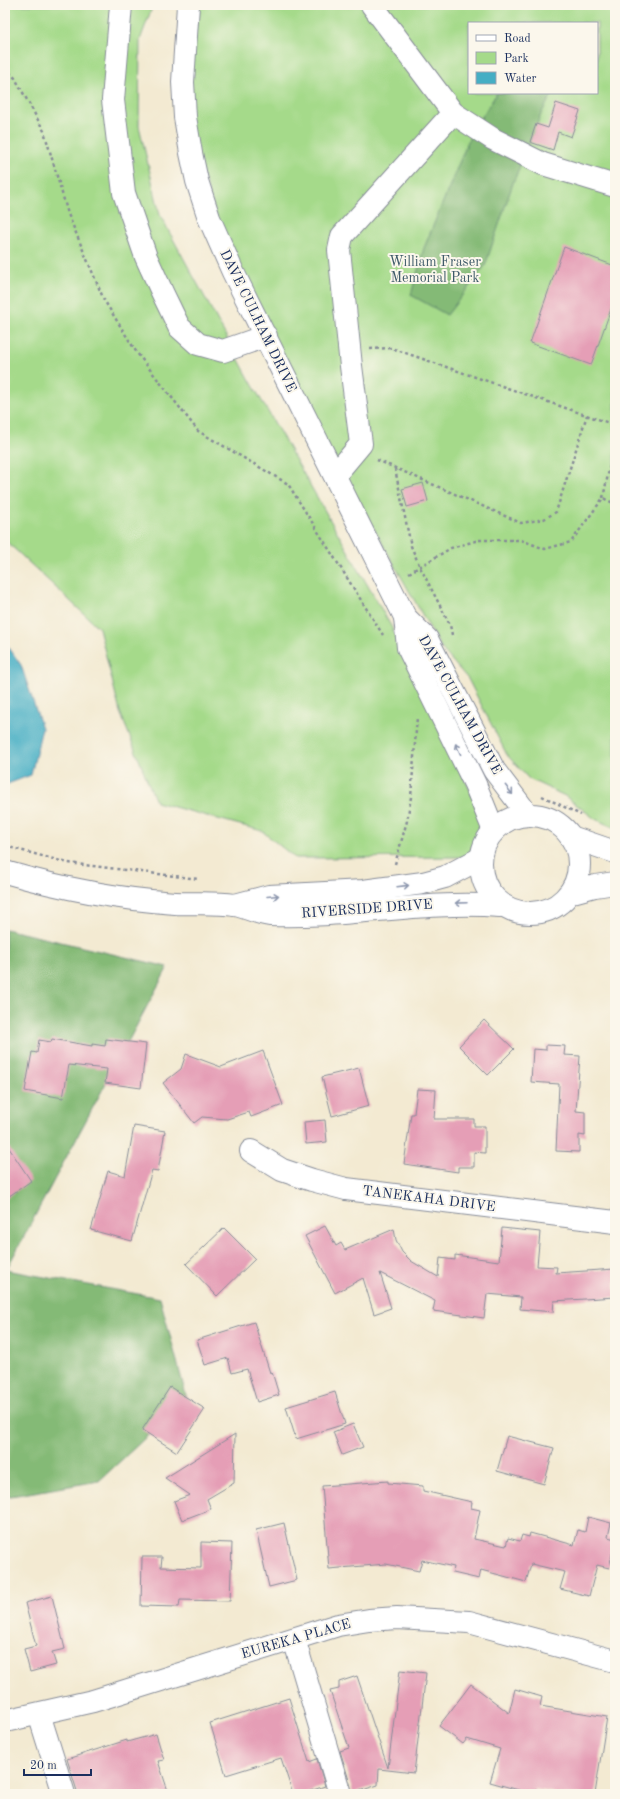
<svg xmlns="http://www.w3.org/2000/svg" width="620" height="1799" font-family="'Old Standard TT',serif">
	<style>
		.green { fill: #a5da8a; stroke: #608474; fill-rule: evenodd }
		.forest { fill: #84ba76; stroke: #50746a }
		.water { fill: #45aec4; stroke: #306e91 }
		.building { fill: #e59eb6 }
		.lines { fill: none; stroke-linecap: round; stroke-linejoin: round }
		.minor-casing { stroke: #878c98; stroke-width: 24 }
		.major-casing { stroke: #878c98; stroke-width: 24 }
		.path { stroke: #878c98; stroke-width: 2.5; stroke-dasharray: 3 3; stroke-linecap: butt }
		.minor { stroke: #fff; stroke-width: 22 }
		.major { stroke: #fff; stroke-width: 22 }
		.oneway { stroke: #8d97ae }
		.labels { text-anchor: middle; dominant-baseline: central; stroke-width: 4; stroke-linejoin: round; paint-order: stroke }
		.park-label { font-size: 14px; fill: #3e5a69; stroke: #fbf7ec }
		.street-label { font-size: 14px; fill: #1b2f5e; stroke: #fbf7ec }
	</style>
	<rect width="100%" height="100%" fill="#fbf7ec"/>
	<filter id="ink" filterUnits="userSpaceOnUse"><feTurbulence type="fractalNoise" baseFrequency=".025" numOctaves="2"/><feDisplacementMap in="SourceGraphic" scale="8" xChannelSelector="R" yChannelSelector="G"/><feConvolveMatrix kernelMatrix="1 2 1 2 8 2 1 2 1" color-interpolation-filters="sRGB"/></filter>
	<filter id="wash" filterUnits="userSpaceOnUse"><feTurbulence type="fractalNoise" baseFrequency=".012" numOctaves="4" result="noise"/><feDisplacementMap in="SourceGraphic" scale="16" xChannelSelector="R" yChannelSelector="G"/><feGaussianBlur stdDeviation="0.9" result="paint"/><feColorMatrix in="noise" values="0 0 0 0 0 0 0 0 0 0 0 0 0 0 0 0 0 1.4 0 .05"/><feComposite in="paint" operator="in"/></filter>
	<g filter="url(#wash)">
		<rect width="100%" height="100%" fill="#f3ead2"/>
		<!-- green -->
		<g class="green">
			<polygon points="5,5 153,5 140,40 139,126 160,215 251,382 391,626 470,790 482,824 481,833 467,857 295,858 262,831 156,802 120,712 99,628 5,540"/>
			<path d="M 201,5 L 615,5 L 615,828 L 595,819 L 565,796 L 529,779 L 507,755 L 468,679 L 441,648 L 240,289 L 178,98 ZM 469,23 L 597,23 L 597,93 L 469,93 Z"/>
		</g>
		<!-- forest -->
		<g class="forest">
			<polygon points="497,93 553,93 542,112 513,183 485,266 447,315 411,295 424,248 471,134"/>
			<polygon points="5,929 168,967 6,1270 160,1298 187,1399 99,1481 5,1497"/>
		</g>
		<!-- water -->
		<polygon class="water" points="5,642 21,665 42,728 31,775 5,785"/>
		<g id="blocks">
			<!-- building -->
			<g class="building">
				<polygon points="556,103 580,111 571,137 558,132 553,150 530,142 536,124 548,128"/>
				<polygon points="564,247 615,266 615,298 591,365 530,343"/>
				<polygon points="423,483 428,501 407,507 402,489"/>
				<polygon points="484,1020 514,1049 488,1075 459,1046"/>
				<polygon points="52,1039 92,1046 92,1044 105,1046 106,1039 146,1044 141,1088 105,1083 107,1069 69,1065 63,1098 25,1091 32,1052 37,1053 39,1040 51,1042"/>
				<polygon points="546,1045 565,1046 564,1055 580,1056 576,1111 585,1112 585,1136 579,1135 579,1152 556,1151 559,1084 531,1082 533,1049 546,1050"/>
				<polygon points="263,1051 283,1105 251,1117 249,1112 227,1119 202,1117 194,1123 163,1083 181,1069 186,1054 221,1067"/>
				<polygon points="359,1068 369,1106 332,1116 322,1077"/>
				<polygon points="417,1089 436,1090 434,1119 474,1119 474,1126 485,1126 485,1153 474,1152 474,1167 458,1167 458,1172 404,1164 411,1114 414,1114"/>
				<polygon points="325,1120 327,1142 306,1144 304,1122"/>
				<polygon points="134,1126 165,1131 158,1171 152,1170 132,1241 91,1230 108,1171 125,1176"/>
				<polygon points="5,1142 31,1181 5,1199"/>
				<polygon points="325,1226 336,1246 341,1243 345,1250 394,1229 396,1240 402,1252 411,1261 438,1277 440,1258 455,1260 455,1255 499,1261 502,1228 540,1232 537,1266 557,1267 556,1273 615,1269 615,1297 554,1301 553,1312 520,1309 521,1297 487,1294 484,1318 433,1311 435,1301 380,1273 391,1308 374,1314 363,1278 335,1293 305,1236"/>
				<polygon points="224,1228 255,1259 217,1296 186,1264"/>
				<polygon points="254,1322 270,1373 272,1372 279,1395 257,1402 247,1369 232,1373 228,1358 205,1365 197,1340"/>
				<polygon points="170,1387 205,1409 177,1452 142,1430"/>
				<polygon points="335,1392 345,1424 296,1439 286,1407"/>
				<polygon points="353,1424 363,1447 342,1455 333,1432"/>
				<polygon points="235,1434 234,1483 207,1499 211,1509 182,1520 174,1501 190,1495 165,1478"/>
				<polygon points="507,1436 554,1448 544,1484 497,1471"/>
				<polygon points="388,1481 388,1483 423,1486 423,1491 472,1502 471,1508 480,1510 474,1539 506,1546 508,1538 520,1541 522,1535 529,1537 530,1533 574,1545 578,1530 585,1532 588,1517 611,1523 608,1537 615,1539 615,1540 609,1568 597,1565 589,1596 560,1589 565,1572 531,1564 526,1582 481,1570 479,1579 453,1573 454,1567 422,1560 419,1571 386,1564 329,1569 322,1486"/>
				<polygon points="284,1523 297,1580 269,1587 256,1530"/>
				<polygon points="201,1542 232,1543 230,1601 180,1600 179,1607 141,1606 142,1557 162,1557 161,1567 201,1568"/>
				<polygon points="52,1596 65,1649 52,1652 56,1665 30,1672 24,1649 36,1646 25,1603"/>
				<polygon points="400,1670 426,1673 414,1773 379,1769 378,1785 353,1793 340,1751 349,1748 330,1691 339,1689 339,1682 357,1676 388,1768"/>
				<polygon points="471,1684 509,1713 515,1689 542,1697 540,1706 607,1717 595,1794 560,1794 535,1789 533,1794 490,1782 500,1749 467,1739 463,1744 439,1726"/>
				<polygon points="289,1698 309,1762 317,1759 325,1786 301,1794 293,1794 281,1758 226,1775 210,1723"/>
				<polygon points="156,1734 164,1760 158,1761 169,1794 78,1794 67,1759 127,1740 127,1742"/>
			</g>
		</g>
	</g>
	<g filter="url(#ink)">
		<use href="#blocks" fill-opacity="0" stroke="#878c98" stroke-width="1"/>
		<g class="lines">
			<!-- minor casing -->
			<g class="minor-casing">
				<g id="minor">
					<polyline points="121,5 113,100 124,193 146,257 163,294 179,327 198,344 223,351 266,336"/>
					<polyline points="372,5 453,113 493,139 543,164 615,186"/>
					<polyline points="335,475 361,444 351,366 339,250 342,236 453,113"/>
					<polyline points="251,1151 282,1170 312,1180 346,1189 615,1222"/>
					<polyline points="294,1639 340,1794"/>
					<polyline points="39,1714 64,1794"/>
					<polyline points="5,1721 93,1701 338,1625 369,1620 397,1618 469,1622 615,1661"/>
				</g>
			</g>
			<!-- major casing -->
			<g class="major-casing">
				<g id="major">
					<polyline points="188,5 183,82 185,117 191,153 197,181 209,218 233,272 405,617 427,639 494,770 528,815"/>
					<polyline points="405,617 408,648 475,784 494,831"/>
					<circle cx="530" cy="864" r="49"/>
					<polyline points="571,837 615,852"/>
					<path d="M 5,872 C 60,888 117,899 175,903 C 194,904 215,902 235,905 C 247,907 258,914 270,915 C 347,918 423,900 500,906"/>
					<polyline points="573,892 595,886 615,883"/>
					<polyline points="235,905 269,896 363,891 423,883 445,877 481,858"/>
				</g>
			</g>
			<!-- path -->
			<g class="path">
				<polyline points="5,68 15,78 44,131 68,214 104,300 137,353 198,431 288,484 383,635"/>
				<polyline points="370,349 391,348 615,425"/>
				<polyline points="377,460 521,523 544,519 556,512 587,415"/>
				<polyline points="395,469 411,546 420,567 450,625 452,635"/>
				<polyline points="603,498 615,442"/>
				<polyline points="409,573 451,548 479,540 521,540 545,549 571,542 603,498 615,504"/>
				<polyline points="542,796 581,815"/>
				<polyline points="5,846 68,863 199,879"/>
				<polyline points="395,864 407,821 411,797 417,717"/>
			</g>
			<!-- minor -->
			<use href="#minor" class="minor"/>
			<!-- major -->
			<use href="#major" class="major"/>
		</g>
		<!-- one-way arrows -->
		<defs><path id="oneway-shaft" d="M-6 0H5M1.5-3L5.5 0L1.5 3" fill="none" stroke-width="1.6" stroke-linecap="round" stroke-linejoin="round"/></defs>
		<g class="oneway">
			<use href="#oneway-shaft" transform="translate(458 749) rotate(-116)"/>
			<use href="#oneway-shaft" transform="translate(509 790) rotate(52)"/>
			<use href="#oneway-shaft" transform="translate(403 886) rotate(-7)"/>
			<use href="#oneway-shaft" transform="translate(273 896) rotate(-5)"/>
			<use href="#oneway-shaft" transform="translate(461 903) rotate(178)"/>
		</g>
	</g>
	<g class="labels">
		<!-- park labels -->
		<g class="park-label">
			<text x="435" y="262">William Fraser<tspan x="435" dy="16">Memorial Park</tspan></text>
		</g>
		<!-- street labels -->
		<g class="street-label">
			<text transform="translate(258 321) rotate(64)">DAVE CULHAM DRIVE</text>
			<text transform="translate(460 705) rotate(61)">DAVE CULHAM DRIVE</text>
			<text transform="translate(367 909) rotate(-4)">RIVERSIDE DRIVE</text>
			<text transform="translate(429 1199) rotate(7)">TANEKAHA DRIVE</text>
			<text transform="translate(296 1639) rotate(-16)">EUREKA PLACE</text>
		</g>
	</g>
	<!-- margin -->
	<rect width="620" height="1799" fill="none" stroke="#fbf7ec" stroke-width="20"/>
	<!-- legend -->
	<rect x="468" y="22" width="130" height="72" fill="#fbf7ec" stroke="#a1a7b3"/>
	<rect x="476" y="35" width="20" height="6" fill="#ffffff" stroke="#a1a7b3"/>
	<text x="504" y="42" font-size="12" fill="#1b2f5e">Road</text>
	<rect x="476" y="52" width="20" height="12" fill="#a5da8a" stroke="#a1a7b3"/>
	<text x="504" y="62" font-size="12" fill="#1b2f5e">Park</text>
	<rect x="476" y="72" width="20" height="12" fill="#45aec4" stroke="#a1a7b3"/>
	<text x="504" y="82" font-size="12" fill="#1b2f5e">Water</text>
	<!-- scale -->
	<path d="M24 1769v6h67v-6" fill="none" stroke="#1b2f5e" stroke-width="2"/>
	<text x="30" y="1769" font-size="12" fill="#1b2f5e" stroke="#fbf7ec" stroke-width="3" paint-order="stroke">20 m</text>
</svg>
